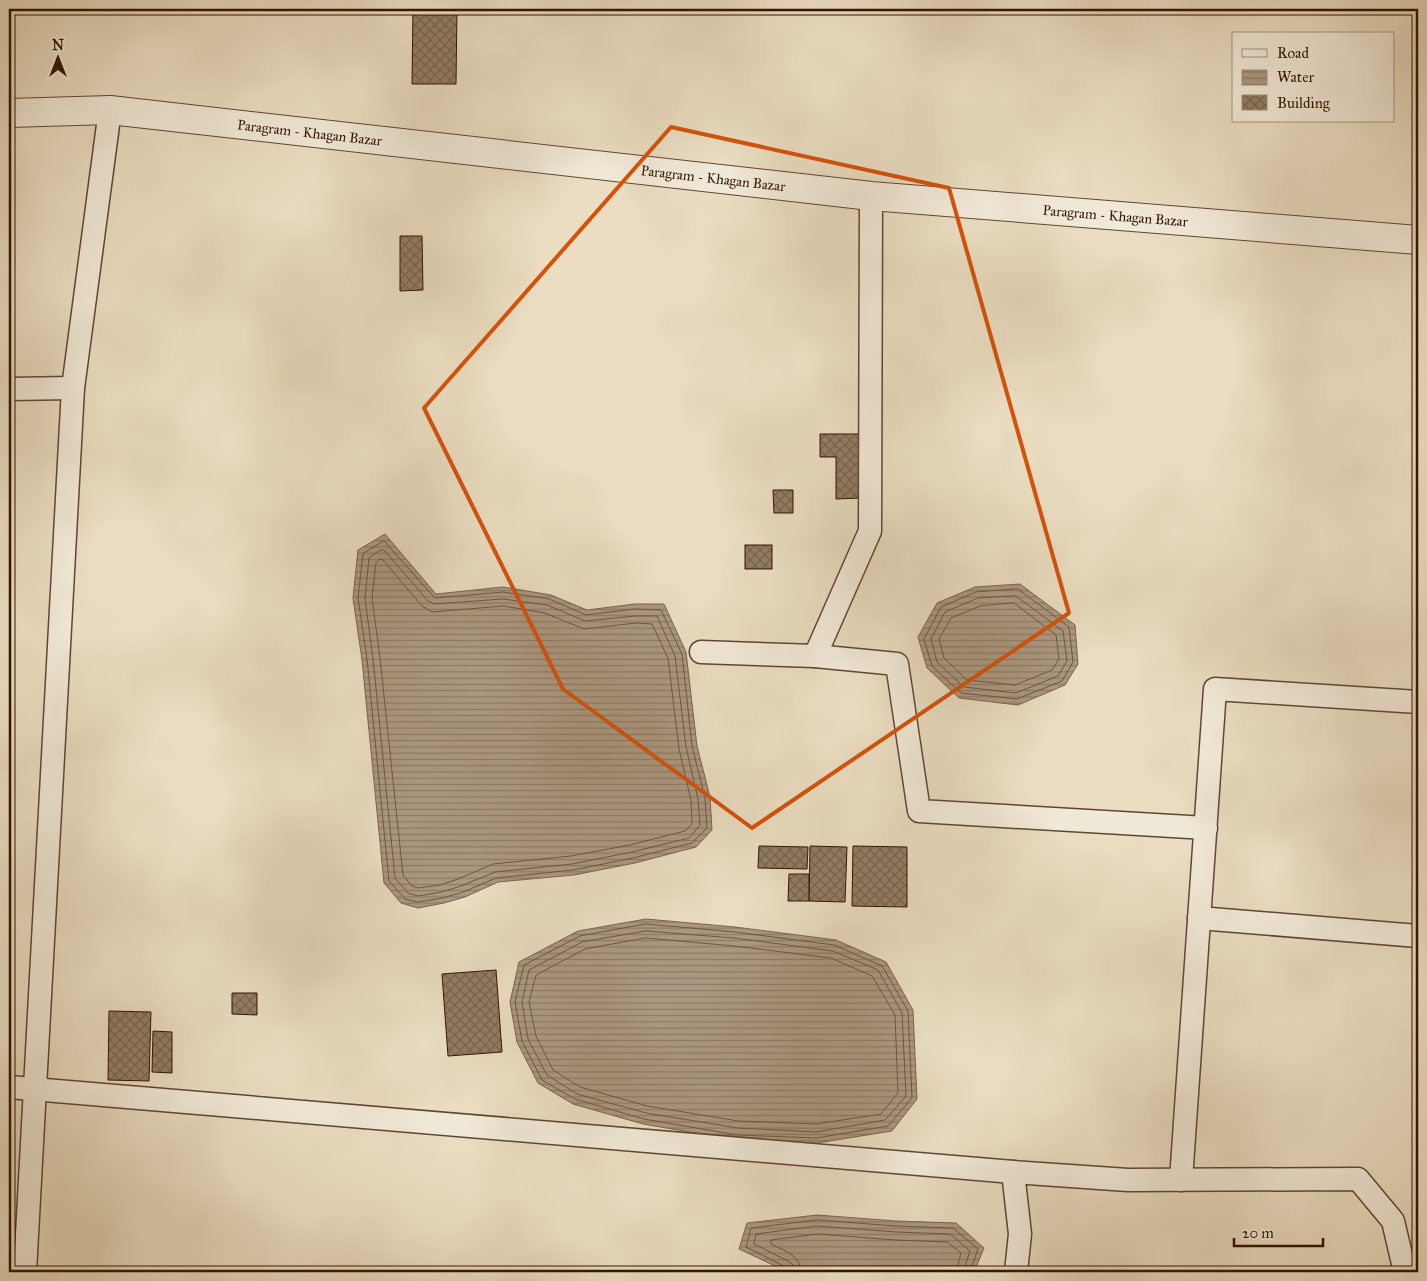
<svg xmlns="http://www.w3.org/2000/svg" width="1427" height="1281" font-family="'IM FELL Great Primer',serif">
	<style>
		.water { fill: url(#water-rules); stroke: #7b634e }
		.lines { fill: none; stroke-linecap: round; stroke-linejoin: round }
		.shore { stroke: #6e5641; stroke-width: 1 }
		.building { fill: url(#building-cross-hatch); stroke: #321302 }
		.minor-casing { stroke: #604632; stroke-width: 25 }
		.tertiary-casing { stroke: #604632; stroke-width: 30 }
		.minor { stroke: #f1e9d7; stroke-width: 22 }
		.tertiary { stroke: #f1e9d7; stroke-width: 28 }
		.marked { fill: none; stroke: #d6520b; stroke-width: 4; stroke-linejoin: round }
		.labels { text-anchor: middle; dominant-baseline: central; stroke-width: 4; stroke-linejoin: round; paint-order: stroke }
		.street-label { font-size: 14px; fill: #321302; stroke: #f1e9d7 }
	</style>
	<defs>
		<pattern id="water-rules" width="6" height="5" patternUnits="userSpaceOnUse" patternTransform="scale(1.25)"><rect width="6" height="5" fill="#ab9880"/><path d="M0 2.5h6" fill="none" stroke="#8c7b67"/></pattern>
		<pattern id="building-cross-hatch" width="8" height="8" patternUnits="userSpaceOnUse" patternTransform="scale(1.25)"><rect width="8" height="8" fill="#927c65"/><path d="M0 0l8 8M0 8l8-8" fill="none" stroke="#786451"/></pattern>
	</defs>
	<rect width="100%" height="100%" fill="#eaddc1"/>
	<filter id="stains"><feTurbulence type="fractalNoise" baseFrequency=".004" numOctaves="4"/><feColorMatrix values="0 0 0 0 .2 0 0 0 0 .09 0 0 0 0 .02 0 0 0 .5 -.17"/></filter>
	<radialGradient id="worn" r=".72"><stop offset=".6" stop-color="#630" stop-opacity="0"/><stop offset="1" stop-color="#630" stop-opacity=".3"/></radialGradient>
	<!-- water -->
	<g class="water">
		<polygon points="385,534 436,594 503,587 551,595 587,610 635,604 664,604 686,652 697,746 710,797 712,830 696,847 635,863 574,875 498,882 465,897 444,903 418,908 401,903 384,883 362,660 353,598 358,550"/>
		<polygon points="1020,584 1075,625 1078,664 1065,685 1018,705 959,698 927,668 918,637 937,603 975,587"/>
		<polygon points="646,919 735,927 836,940 886,962 913,1010 917,1099 892,1131 817,1143 736,1140 643,1124 573,1104 538,1083 517,1042 510,1002 519,962 578,931"/>
		<polygon points="817,1215 896,1221 956,1223 984,1248 974,1272 788,1272 739,1249 747,1223"/>
	</g>
	<g class="lines">
		<!-- shore -->
		<g class="shore">
			<polygon points="384,541 435,598 503,592 549,599 586,615 635,609 661,610 682,654 692,746 705,798 707,828 692,843 633,858 573,870 496,878 463,892 443,898 418,902 405,899 389,881 367,659 358,598 363,554"/>
			<polygon points="381,550 384,550 428,601 434,604 503,599 547,605 585,621 635,616 657,616 675,656 686,747 698,799 700,825 689,838 632,852 572,864 495,872 461,886 442,892 418,896 408,893 395,878 373,659 365,598 369,558"/>
			<polygon points="380,559 383,560 422,606 432,612 503,606 545,613 584,629 636,623 652,624 668,658 679,749 691,800 692,824 685,831 630,845 571,856 493,864 458,879 440,885 418,888 412,886 403,875 380,658 372,598 376,563"/>
			<polygon points="1018,589 1069,627 1073,662 1062,681 1017,699 961,693 932,666 924,639 941,607 976,592"/>
			<polygon points="1016,596 1063,631 1067,661 1058,676 1016,693 964,687 937,662 931,639 945,612 978,598"/>
			<polygon points="1014,603 1056,635 1059,659 1052,670 1015,685 967,680 944,658 939,639 951,618 980,606"/>
			<polygon points="646,924 735,932 834,945 882,966 908,1011 912,1098 888,1126 816,1138 737,1135 644,1119 575,1099 542,1080 522,1041 515,1002 524,965 580,936"/>
			<polygon points="646,931 734,938 833,951 878,970 902,1013 906,1096 885,1120 816,1132 738,1128 646,1113 577,1094 547,1075 528,1039 522,1002 529,970 582,942"/>
			<polygon points="646,938 734,946 831,958 872,976 895,1015 898,1093 881,1114 816,1124 738,1121 647,1106 580,1087 553,1070 536,1036 529,1002 536,975 585,949"/>
			<polyline points="787,1272 784,1266 746,1247 751,1228 817,1220 896,1226 953,1228 978,1249 970,1272"/>
			<polyline points="794,1272 793,1265 788,1261 754,1244 756,1234 817,1226 896,1232 950,1234 970,1251 963,1272"/>
			<path d="M 801,1272 C 800,1255 785,1251 771,1244 L 771,1240 L 818,1234 L 895,1240 L 947,1242 L 961,1253 L 956,1272"/>
		</g>
	</g>
	<!-- building -->
	<g class="building">
		<polygon points="413,9 457,9 456,84 412,84"/>
		<polygon points="400,236 422,236 423,290 400,291"/>
		<polygon points="820,434 860,434 861,498 836,499 836,457 820,457"/>
		<polygon points="773,490 793,490 793,513 774,513"/>
		<rect x="745" y="545" width="27" height="24"/>
		<polygon points="759,846 808,847 807,869 758,868"/>
		<polygon points="810,846 847,847 845,902 809,901"/>
		<polygon points="853,846 907,847 907,907 852,906"/>
		<polygon points="789,874 809,874 809,901 788,901"/>
		<polygon points="496,970 502,1052 448,1056 442,974"/>
		<polygon points="232,993 257,993 257,1015 232,1014"/>
		<polygon points="109,1011 151,1012 149,1081 108,1080"/>
		<polygon points="153,1031 172,1032 172,1073 152,1072"/>
	</g>
	<g class="lines">
		<!-- minor casing -->
		<g class="minor-casing">
			<g id="minor">
				<polyline points="9,389 73,388"/>
				<polyline points="701,652 815,656 897,664 919,811 1206,828"/>
				<polyline points="815,656 870,531 871,196"/>
				<polyline points="1199,918 1418,936"/>
				<polyline points="9,1087 1013,1172 1128,1180 1358,1179 1393,1221 1405,1272"/>
				<polyline points="1013,1172 1020,1234 1016,1272"/>
				<polyline points="1181,1180 1215,689 1418,702"/>
				<polyline points="25,1272 73,388 110,110"/>
			</g>
		</g>
		<!-- tertiary casing -->
		<g class="tertiary-casing">
			<g id="tertiary">
				<path id="s1" d="M 9,113 L 110,110 L 871,196 L 1418,240"/>
			</g>
		</g>
		<!-- minor -->
		<use href="#minor" class="minor"/>
		<!-- tertiary -->
		<use href="#tertiary" class="tertiary"/>
	</g>
	<!-- marked area -->
	<path class="marked" d="M 671,127 L 949,188 L 1069,613 L 752,828 L 563,689 L 424,408 Z"/>
	<g class="labels">
		<!-- street labels -->
		<g class="street-label">
			<text stroke="none"><textPath href="#s1" startOffset="302">Paragram - Khagan Bazar</textPath></text>
			<text stroke="none"><textPath href="#s1" startOffset="708">Paragram - Khagan Bazar</textPath></text>
			<text stroke="none"><textPath href="#s1" startOffset="1112">Paragram - Khagan Bazar</textPath></text>
		</g>
	</g>
	<!-- margin -->
	<rect width="1427" height="1281" fill="none" stroke="#eaddc1" stroke-width="30"/>
	<rect x="10" y="10" width="1407" height="1261" fill="none" stroke="#321302" stroke-width="2.5"/>
	<rect x="15" y="15" width="1397" height="1251" fill="none" stroke="#321302"/>
	<!-- legend -->
	<rect x="1232" y="32" width="162" height="90" fill="#f1e9d7" stroke="#a59382"/>
	<rect x="1242" y="49" width="25" height="8" fill="#f1e9d7" stroke="#a59382"/>
	<text x="1277" y="58" font-size="15" fill="#321302">Road</text>
	<rect x="1242" y="70" width="25" height="15" fill="url(#water-rules)" stroke="#a59382"/>
	<text x="1277" y="82" font-size="15" fill="#321302">Water</text>
	<rect x="1242" y="95" width="25" height="15" fill="url(#building-cross-hatch)" stroke="#a59382"/>
	<text x="1277" y="108" font-size="15" fill="#321302">Building</text>
	<!-- north arrow -->
	<g transform="translate(58 58)" stroke="#f1e9d7" stroke-width="4" paint-order="stroke">
	<path d="M0-4L9 19L0 12L-9 19Z" fill="#321302"/>
	<text y="-8" font-size="14" font-weight="bold" text-anchor="middle" fill="#321302">N</text>
	</g>
	<!-- scale -->
	<path d="M1234 1238v8h89v-8" fill="none" stroke="#321302" stroke-width="2.5"/>
	<text x="1242" y="1238" font-size="15" fill="#321302" stroke="#f1e9d7" stroke-width="4" paint-order="stroke">20 m</text>
	<rect width="100%" height="100%" filter="url(#stains)"/>
	<rect width="100%" height="100%" fill="url(#worn)"/>
</svg>
